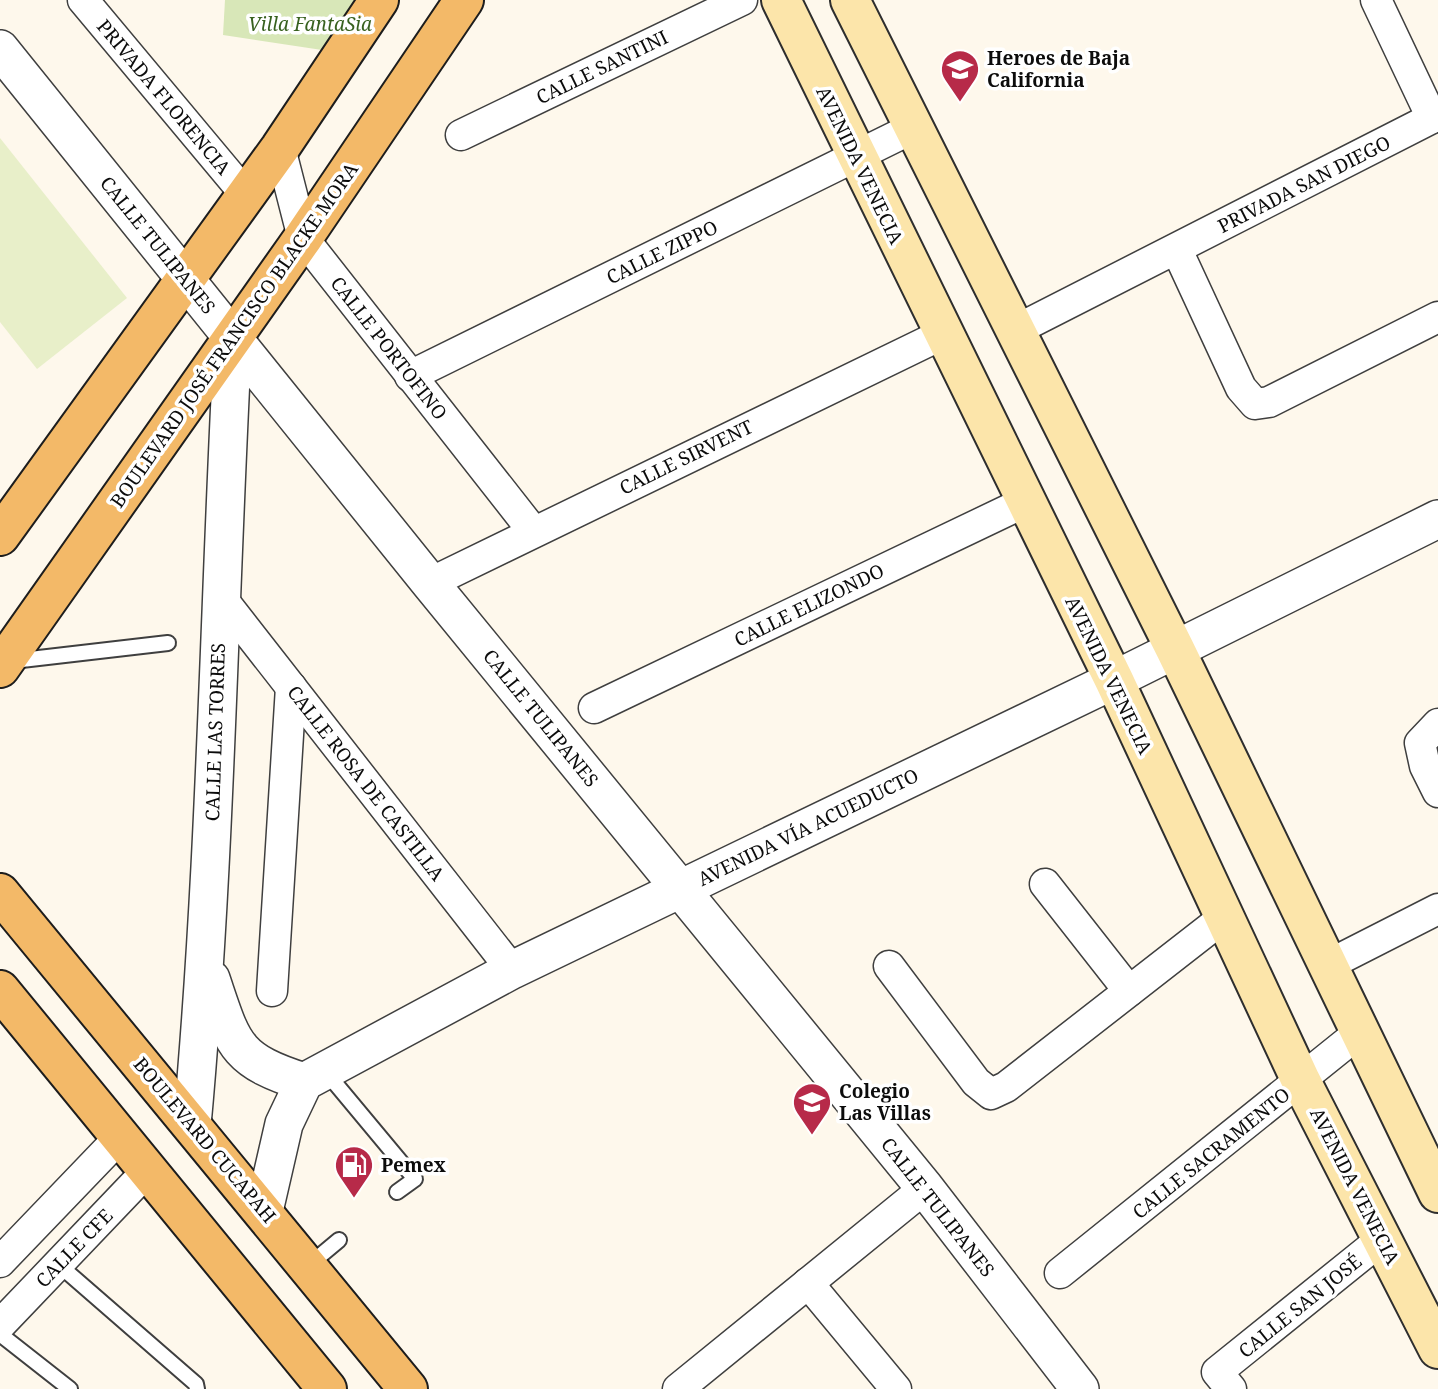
<svg xmlns="http://www.w3.org/2000/svg" width="1438" height="1389" font-family="'Noto Serif',serif">
	<style>
		.green { fill: #d8e7b8 }
		.pitch { fill: #e8efc9 }
		.lines { fill: none; stroke-linecap: round; stroke-linejoin: round }
		.service-casing { stroke: #3f3f3f; stroke-width: 18 }
		.minor-casing { stroke: #3f3f3f; stroke-width: 33 }
		.tertiary-casing { stroke: #3f3f3f; stroke-width: 40 }
		.secondary-casing { stroke: #2e2e2e; stroke-width: 42 }
		.primary-casing { stroke: #1d1d1d; stroke-width: 42 }
		.service { stroke: #fff; stroke-width: 14 }
		.minor { stroke: #fff; stroke-width: 30 }
		.tertiary { stroke: #fff; stroke-width: 37 }
		.secondary { stroke: #fce5aa; stroke-width: 38 }
		.primary { stroke: #f3b968; stroke-width: 38 }
		.labels { text-anchor: middle; dominant-baseline: central; stroke-width: 7; stroke-linejoin: round; paint-order: stroke }
		.park-label { font-size: 19px; font-style: italic; fill: #38611f; stroke: #fff }
		.poi-label { font-size: 19px; font-weight: bold; fill: #0c0c0c; stroke: #fff; text-anchor: start }
		.street-label { font-size: 19px; fill: #0c0c0c; stroke: #fff }
	</style>
	<rect width="100%" height="100%" fill="#fef8ec"/>
	<!-- green -->
	<polygon class="green" points="225,0 356,0 322,50 223,35"/>
	<!-- pitch -->
	<polygon class="pitch" points="0,138 127,298 37,369 0,322"/>
	<g class="lines">
		<!-- service casing -->
		<g class="service-casing">
			<g id="service">
				<polyline points="13,661 168,643"/>
				<polyline points="325,1071 415,1179 397,1192"/>
				<polyline points="58,1264 196,1384 197,1389"/>
				<polyline points="309,1265 339,1240"/>
				<polyline points="0,1334 70,1389"/>
			</g>
		</g>
		<!-- minor casing -->
		<g class="minor-casing">
			<g id="minor">
				<polyline points="83,0 246,195"/>
				<polyline points="1376,0 1432,118"/>
				<polyline points="461,135 742,0"/>
				<polyline points="280,148 303,238 533,531"/>
				<polyline points="1177,250 1241,388 1255,404 1269,402 1438,317"/>
				<polyline points="1014,331 1438,115"/>
				<polyline points="410,376 913,128"/>
				<polyline points="430,583 943,334"/>
				<polyline points="219,595 512,970"/>
				<polyline points="594,708 1025,502"/>
				<polyline points="1438,724 1420,743 1425,766 1438,792"/>
				<polyline points="1045,884 1129,991"/>
				<polyline points="1328,965 1438,909"/>
				<polyline points="889,966 976,1082 991,1094 1006,1087 1223,918"/>
				<polyline points="272,991 291,687"/>
				<polyline points="0,1262 121,1136"/>
				<polyline points="1060,1273 1360,1032"/>
				<polyline points="808,1283 896,1389"/>
				<polyline points="0,1325 148,1170"/>
				<polyline points="678,1389 925,1188"/>
				<polyline points="1231,1389 1217,1372 1382,1239"/>
			</g>
		</g>
		<!-- tertiary casing -->
		<g class="tertiary-casing">
			<g id="tertiary">
				<polyline points="0,49 430,583 925,1188 1080,1389"/>
				<path d="M 211,979 C 233,1044 234,1060 304,1082"/>
				<path d="M 192,1125 C 216,864 219,600 233,338"/>
				<polyline points="264,1211 284,1124 304,1082 512,970 1114,680 1438,519"/>
			</g>
		</g>
		<!-- secondary casing -->
		<g class="secondary-casing">
			<g id="secondary">
				<polyline points="781,0 1114,680 1301,1081 1438,1349"/>
				<polyline points="850,0 1175,649 1438,1193"/>
			</g>
		</g>
		<!-- primary casing -->
		<g class="primary-casing">
			<g id="primary">
				<polyline points="0,536 280,148 379,0"/>
				<polyline points="0,668 303,238 464,0"/>
				<polyline points="0,893 408,1389"/>
				<polyline points="0,990 327,1389"/>
			</g>
		</g>
		<!-- service -->
		<use href="#service" class="service"/>
		<!-- minor -->
		<use href="#minor" class="minor"/>
		<!-- tertiary -->
		<use href="#tertiary" class="tertiary"/>
		<!-- secondary -->
		<use href="#secondary" class="secondary"/>
		<!-- primary -->
		<use href="#primary" class="primary"/>
	</g>
	<!-- icons -->
	<defs>
		<g id="school-pin" transform="scale(2.0125)"><path d="M0 17L-7.5 6A9.5 9.5 0 1 1 7.5 6Z" fill="#b72a49" stroke="#fff"/><path d="M0-5L7-2L0 1L-7-2ZM-4 1L0 2.5L4 1V4Q0 6-4 4Z" fill="#fff"/></g>
		<g id="fuel-pin" transform="scale(2.0125)"><path d="M0 17L-7.5 6A9.5 9.5 0 1 1 7.5 6Z" fill="#b72a49" stroke="#fff"/><path d="M-5.5-6h7V0h2V4h1.3V-2.5L3-4.5l.8-.8L6-3V5H2.5V1h-1V6h-7ZM-4.2-4.7v3.2H.2V-4.7Z" fill="#fff"/></g>
	</defs>
	<g fill-rule="evenodd">
		<use href="#school-pin" x="960" y="69"/>
		<use href="#school-pin" x="812" y="1102"/>
		<use href="#fuel-pin" x="354" y="1165"/>
	</g>
	<g class="labels">
		<!-- park labels -->
		<g class="park-label">
			<text x="310" y="24">Villa FantaSia</text>
		</g>
		<!-- poi labels -->
		<g class="poi-label">
			<text x="987" y="58">Heroes de Baja<tspan x="987" dy="22">California</tspan></text>
			<text x="839" y="1091">Colegio<tspan x="839" dy="22">Las Villas</tspan></text>
			<text x="381" y="1165">Pemex</text>
		</g>
		<!-- street labels -->
		<g class="street-label">
			<text transform="translate(602 67) rotate(-26)">CALLE SANTINI</text>
			<text transform="translate(164 97) rotate(50)">PRIVADA FLORENCIA</text>
			<text transform="translate(860 165) rotate(64)">AVENIDA VENECIA</text>
			<text transform="translate(1304 184) rotate(-27)">PRIVADA SAN DIEGO</text>
			<text transform="translate(158 245) rotate(51)">CALLE TULIPANES</text>
			<text transform="translate(662 252) rotate(-26)">CALLE ZIPPO</text>
			<text transform="translate(234 335) rotate(-55)">BOULEVARD JOSÉ FRANCISCO BLACKE MORA</text>
			<text transform="translate(389 348) rotate(52)">CALLE PORTOFINO</text>
			<text transform="translate(686 457) rotate(-26)">CALLE SIRVENT</text>
			<text transform="translate(809 605) rotate(-26)">CALLE ELIZONDO</text>
			<text transform="translate(1109 675) rotate(64)">AVENIDA VENECIA</text>
			<text transform="translate(541 718) rotate(51)">CALLE TULIPANES</text>
			<text transform="translate(215 732) rotate(-88)">CALLE LAS TORRES</text>
			<text transform="translate(366 783) rotate(52)">CALLE ROSA DE CASTILLA</text>
			<text transform="translate(808 827) rotate(-26)">AVENIDA VÍA ACUEDUCTO</text>
			<text transform="translate(205 1140) rotate(50)">BOULEVARD CUCAPAH</text>
			<text transform="translate(1211 1153) rotate(-39)">CALLE SACRAMENTO</text>
			<text transform="translate(1355 1186) rotate(63)">AVENIDA VENECIA</text>
			<text transform="translate(938 1207) rotate(52)">CALLE TULIPANES</text>
			<text transform="translate(74 1248) rotate(-46)">CALLE CFE</text>
			<text transform="translate(1300 1306) rotate(-39)">CALLE SAN JOSÉ</text>
		</g>
	</g>
</svg>
